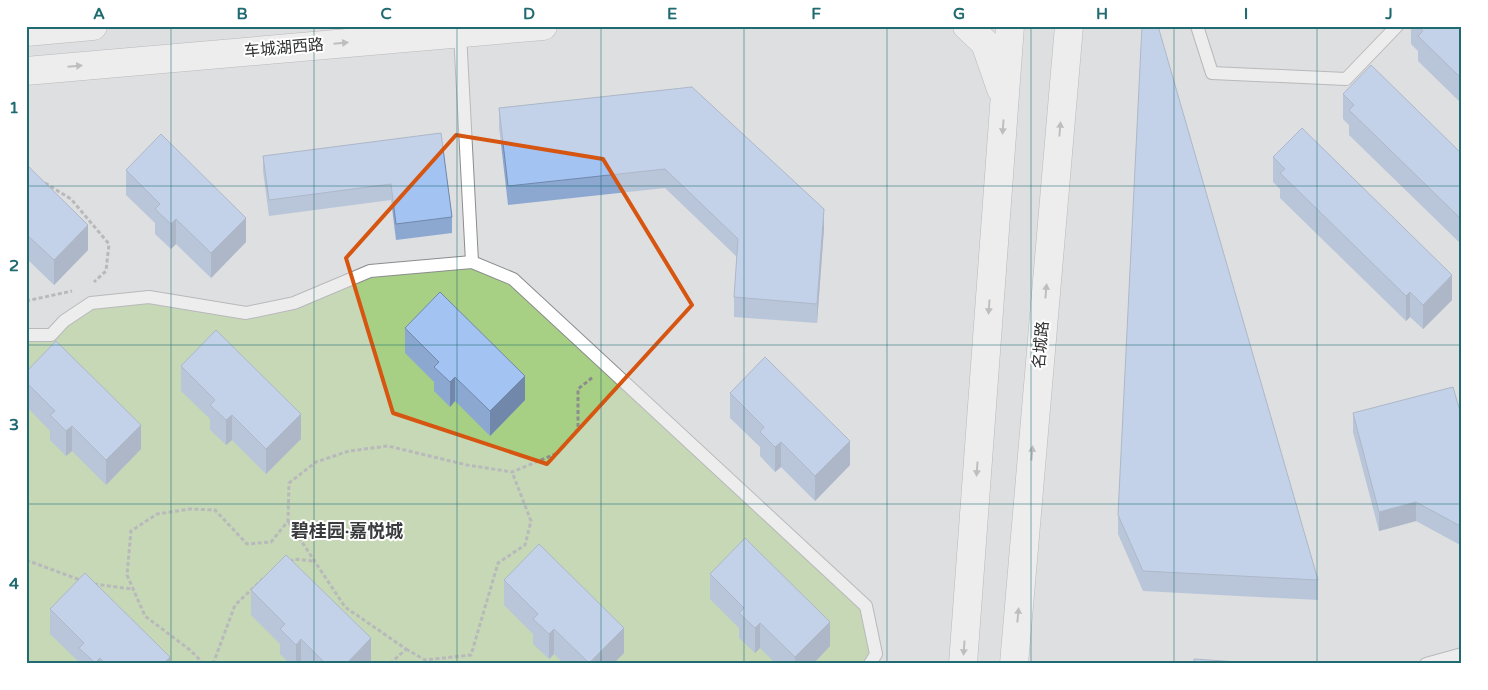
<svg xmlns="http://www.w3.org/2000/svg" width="1488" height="690" font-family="'Varela Round','Noto Sans SC',sans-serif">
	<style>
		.green { fill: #a8d084 }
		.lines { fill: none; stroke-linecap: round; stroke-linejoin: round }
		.lane-casing { stroke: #8b8c8e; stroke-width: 14 }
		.secondary-casing { stroke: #8b8c8e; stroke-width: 29 }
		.path { stroke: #8c8d8e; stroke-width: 3; stroke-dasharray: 4 2.5; stroke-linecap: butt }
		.lane { stroke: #fff; stroke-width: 12 }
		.secondary { stroke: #fff; stroke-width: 28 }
		.wall { fill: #8ca8d1 }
		.shaded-wall { fill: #7288aa }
		.building { fill: #a3c3f3; stroke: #7288aa }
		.oneway { fill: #989898 }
		.marked { fill: none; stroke: #d65510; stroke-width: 4; stroke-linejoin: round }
		.grid { fill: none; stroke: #1f6b71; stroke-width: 1; stroke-opacity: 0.55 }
		.labels { text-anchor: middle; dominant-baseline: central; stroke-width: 4; stroke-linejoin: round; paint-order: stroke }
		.street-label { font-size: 16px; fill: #303131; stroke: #fff }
		.neighbourhood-label { font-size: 18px; font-weight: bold; fill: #3a3b3c; stroke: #fff }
		.neatline { fill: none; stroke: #1f6b71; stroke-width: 2 }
		.grid-label { font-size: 16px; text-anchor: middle; font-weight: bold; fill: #1f6b71 }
	</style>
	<rect width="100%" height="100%" fill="#dedfe0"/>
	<!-- green -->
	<polygon class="green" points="472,262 513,279 866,606 876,654 870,664 26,664 26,335 51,335 91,303 149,297 246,313 370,271"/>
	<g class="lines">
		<!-- lane casing -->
		<g class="lane-casing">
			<g id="lane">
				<polyline points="1197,26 1212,73 1346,79 1397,26"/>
				<polyline points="460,33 472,262 513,279 866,606 876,654 870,664"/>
				<polyline points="26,335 51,335 64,321 91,303 149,297 246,313 294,303 370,271 472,262"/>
				<polyline points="1426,664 1462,654"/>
			</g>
		</g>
		<!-- secondary casing -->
		<g class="secondary-casing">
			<g id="secondary">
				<polyline points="967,26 985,43 1001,89"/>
				<polyline points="26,32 93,26"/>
				<polyline points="26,71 543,26"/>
				<polyline points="963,664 1010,26"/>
				<polyline points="1014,664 1069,26"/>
			</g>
		</g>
		<!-- path -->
		<g class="path">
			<polyline points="45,183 71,199 109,244 106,271 94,282"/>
			<polyline points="26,301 72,291"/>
			<polyline points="288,521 345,607 406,649 390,664"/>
			<polyline points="26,560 83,581"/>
			<polyline points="290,562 294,559 313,561"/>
			<polyline points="94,584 132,589"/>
			<polyline points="406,649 425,660 471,655 498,563 525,545 531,521 512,472"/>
			<polyline points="204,664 190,650 145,616 127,575 131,531 157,514 190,509 215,510 247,544 271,542 288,521 289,483 316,462 349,451 388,446 467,465 512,472 558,453 578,429 578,389 593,377"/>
			<polyline points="213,664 235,605 265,577"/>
		</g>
		<!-- lane -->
		<use href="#lane" class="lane"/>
		<!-- secondary -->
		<use href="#secondary" class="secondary"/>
	</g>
	<!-- wall -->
	<g class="wall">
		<polygon points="1411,26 1462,26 1462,104 1418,61 1418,51 1411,44"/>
		<polygon points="692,87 824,228 817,323 734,317 734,297 737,257 665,188 508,205 499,127 499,108"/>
		<polygon points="1343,94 1462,154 1462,245 1349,135 1349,125 1343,119"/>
		<polygon points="441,133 452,217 452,233 396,240 391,200 269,216 263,171 263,156"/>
		<polygon points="1273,157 1452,300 1423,329 1410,317 1406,321 1280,198 1280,189 1273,182"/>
		<polygon points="26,164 88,250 54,285 26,258"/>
		<polygon points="126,170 246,242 211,278 176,244 171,249 155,234 155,223 126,195"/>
		<polygon points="405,328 525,400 490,436 455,401 450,407 434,391 434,382 405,353"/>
		<polygon points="181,366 301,439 266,474 232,440 226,445 210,430 210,419 181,391"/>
		<polygon points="26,372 141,449 106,485 72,451 66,456 50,440 50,431 26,406"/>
		<polygon points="730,393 850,465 815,501 781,467 775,472 760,456 760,447 730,418"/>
		<polygon points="1353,413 1462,418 1462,546 1416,521 1379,531 1353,432"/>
		<polygon points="1118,515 1318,580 1318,600 1143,591 1118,534"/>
		<polygon points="710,574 830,646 813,664 776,664 760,648 755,653 739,638 739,628 710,599"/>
		<polygon points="504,580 624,653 613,664 564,664 554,654 549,659 533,644 533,634 504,605"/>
		<polygon points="251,590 371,663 370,664 290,664 280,654 280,644 251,615"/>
		<polygon points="50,609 170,664 79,664 79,662 50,634"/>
	</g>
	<!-- shaded-wall -->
	<g class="shaded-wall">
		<polygon points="824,209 824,228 817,323 817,304"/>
		<polygon points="246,218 246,242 211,278 211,253"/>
		<polygon points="176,219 176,244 171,249 171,224"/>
		<polygon points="88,225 88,250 54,285 54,260"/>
		<polygon points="1452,275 1452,300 1423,329 1423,305"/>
		<polygon points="1410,292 1410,317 1406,321 1406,296"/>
		<polygon points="525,376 525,400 490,436 490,411"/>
		<polygon points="455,377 455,401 450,407 450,382"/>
		<polygon points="301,414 301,439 266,474 266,449"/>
		<polygon points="232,415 232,440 226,445 226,420"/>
		<polygon points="141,425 141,449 106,485 106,460"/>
		<polygon points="72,426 72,451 66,456 66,431"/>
		<polygon points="850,441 850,465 815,501 815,476"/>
		<polygon points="781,442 781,467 775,472 775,447"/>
		<polygon points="1416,502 1416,521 1379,531 1379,512"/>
		<polygon points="830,622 830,646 813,664 795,664 795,657"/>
		<polygon points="760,623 760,648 755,653 755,628"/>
		<polygon points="624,628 624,653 613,664 589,664"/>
		<polygon points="554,629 554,654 549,659 549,634"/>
		<polygon points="371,638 371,663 370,664 346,664"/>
		<polygon points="301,639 301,664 296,664 296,645"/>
		<polygon points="170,657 170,664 163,664"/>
		<polygon points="100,658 100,664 95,664 95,663"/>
	</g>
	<!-- building -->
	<g class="building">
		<polygon points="1142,26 1158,26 1318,580 1143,571 1118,515"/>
		<polygon points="1418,26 1462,26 1462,79 1418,36 1423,31"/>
		<polygon points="1371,65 1462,154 1462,220 1349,110 1354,105 1343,94"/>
		<polygon points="692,87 824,209 817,304 734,297 738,239 665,169 508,186 499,108"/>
		<polygon points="1302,128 1452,275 1423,305 1410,292 1406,296 1280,173 1285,169 1273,157"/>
		<polygon points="441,133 452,217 396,224 391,184 269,200 263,156"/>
		<polygon points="161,134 246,218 211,253 176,219 171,224 155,209 160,204 126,170"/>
		<polygon points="26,164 88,225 54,260 26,234"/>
		<polygon points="440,292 525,376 490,411 455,377 450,382 434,367 439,362 405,328"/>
		<polygon points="216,330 301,414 266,449 232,415 226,420 210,405 215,400 181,366"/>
		<polygon points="56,341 141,425 106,460 72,426 66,431 50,415 55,411 26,382 26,372"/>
		<polygon points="765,357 850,441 815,476 781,442 775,447 760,432 764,427 730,393"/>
		<polygon points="1453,387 1462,418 1462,527 1416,502 1379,512 1353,413"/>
		<polygon points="745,538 830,622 795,657 760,623 755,628 739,613 744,608 710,574"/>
		<polygon points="539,544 624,628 589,663 554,629 549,634 533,619 538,614 504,580"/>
		<polygon points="286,555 371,638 346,664 326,664 301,639 296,645 280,629 285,624 251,590"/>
		<polygon points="85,573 170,657 163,664 106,664 100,658 95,663 79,648 84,643 50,609"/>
		<polygon points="1194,659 1268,664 1194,664"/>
	</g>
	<!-- one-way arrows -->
	<defs><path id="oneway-solid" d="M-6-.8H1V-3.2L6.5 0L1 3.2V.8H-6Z" transform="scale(1.25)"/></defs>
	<g class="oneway">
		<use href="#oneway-solid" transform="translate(341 43) rotate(-5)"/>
		<use href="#oneway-solid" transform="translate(75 66) rotate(-5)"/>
		<use href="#oneway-solid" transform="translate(1003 127) rotate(94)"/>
		<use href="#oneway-solid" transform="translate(1060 129) rotate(-85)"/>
		<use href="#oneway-solid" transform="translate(1046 291) rotate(-85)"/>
		<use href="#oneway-solid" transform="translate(989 307) rotate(94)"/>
		<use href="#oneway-solid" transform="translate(1032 453) rotate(-85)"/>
		<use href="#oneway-solid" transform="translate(977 469) rotate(94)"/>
		<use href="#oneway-solid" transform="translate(1018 615) rotate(-85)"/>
		<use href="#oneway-solid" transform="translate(964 648) rotate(94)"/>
	</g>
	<!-- marked area -->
	<path d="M0 0H1488V690H0ZM 456,135 L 603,159 L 692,305 L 547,464 L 393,413 L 346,258 Z" fill="#dedfe0" fill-opacity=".55" fill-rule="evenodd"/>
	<path class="marked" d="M 456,135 L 603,159 L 692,305 L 547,464 L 393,413 L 346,258 Z"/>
	<!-- grid -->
	<path class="grid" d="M 171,26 L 171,664M 314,26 L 314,664M 457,26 L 457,664M 601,26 L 601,664M 744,26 L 744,664M 887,26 L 887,664M 1031,26 L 1031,664M 1174,26 L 1174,664M 1317,26 L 1317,664M 26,186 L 1462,186M 26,345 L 1462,345M 26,504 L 1462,504"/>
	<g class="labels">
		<!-- street labels -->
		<g class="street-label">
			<text transform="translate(284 48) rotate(-5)">车城湖西路</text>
			<text transform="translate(1041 345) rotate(-85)">名城路</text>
		</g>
		<!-- neighbourhood labels -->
		<g class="neighbourhood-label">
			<text x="347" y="531">碧桂园·嘉悦城</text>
		</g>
	</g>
	<!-- border -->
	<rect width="1488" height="690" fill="none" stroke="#ffffff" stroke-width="55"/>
	<rect x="28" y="28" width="1432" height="634" class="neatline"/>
	<g class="grid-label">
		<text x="99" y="19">A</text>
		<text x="242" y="19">B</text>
		<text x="386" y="19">C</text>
		<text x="529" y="19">D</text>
		<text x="672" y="19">E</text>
		<text x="816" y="19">F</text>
		<text x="959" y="19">G</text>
		<text x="1102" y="19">H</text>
		<text x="1246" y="19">I</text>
		<text x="1389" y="19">J</text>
		<text x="14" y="113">1</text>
		<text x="14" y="271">2</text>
		<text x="14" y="430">3</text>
		<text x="14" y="589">4</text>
	</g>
</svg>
